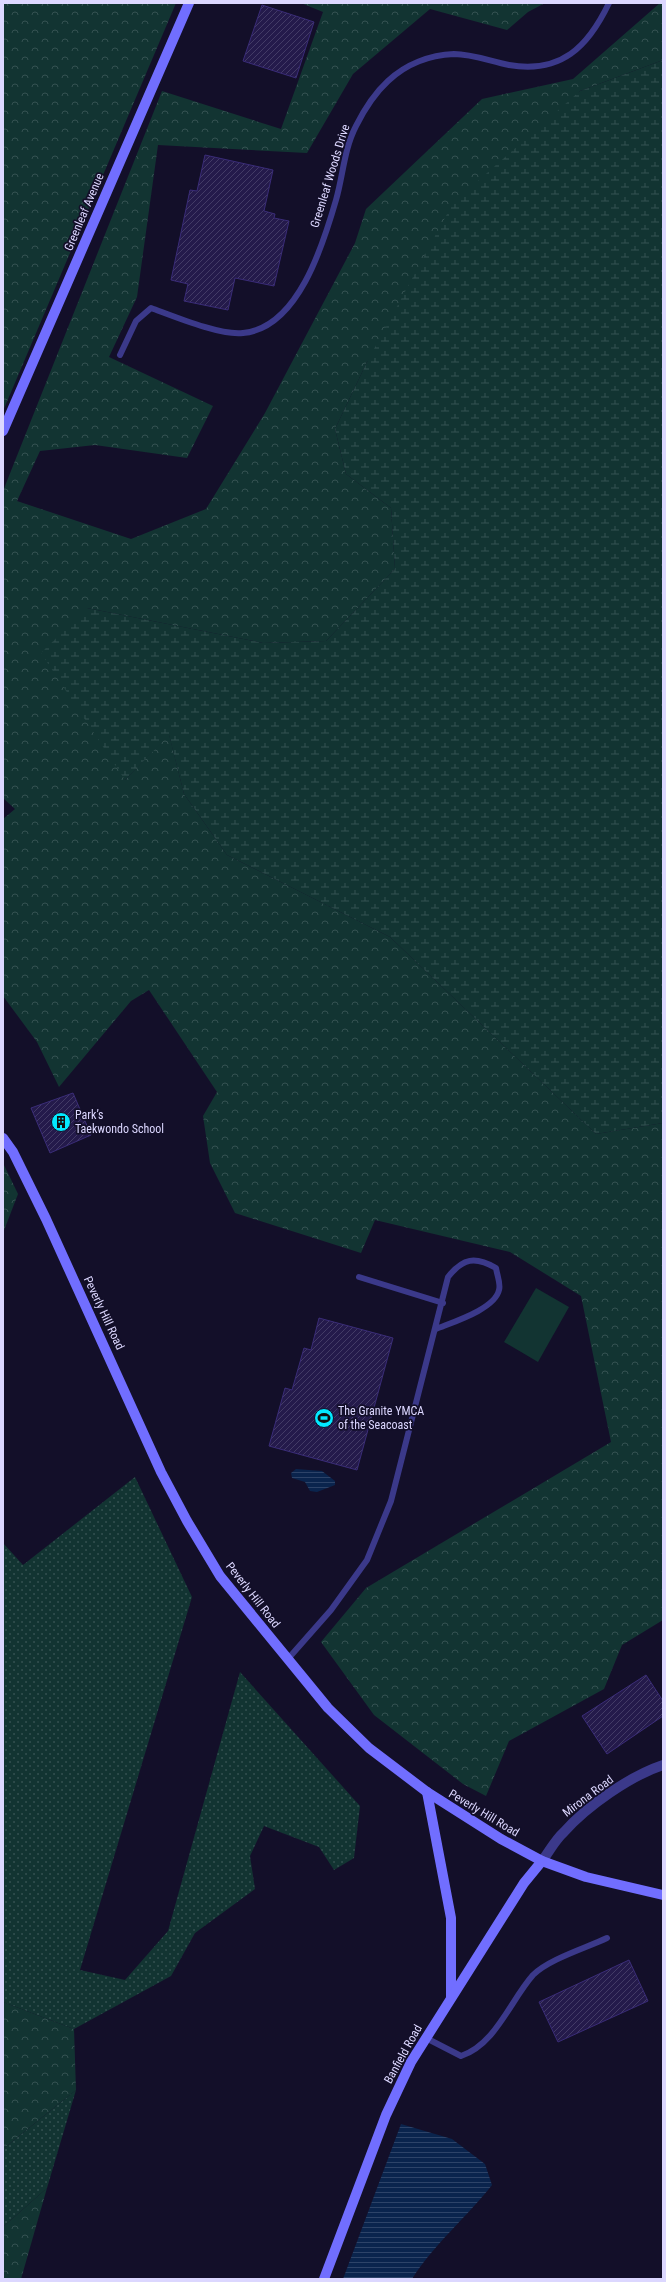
<svg xmlns="http://www.w3.org/2000/svg" width="666" height="2282" font-family="'Roboto Condensed',sans-serif">
	<style>
		.grass { fill: url(#grass-dots) }
		.forest { fill: url(#forest-crowns) }
		.wetland { fill: url(#wetland-marsh) }
		.pitch { fill: #123432 }
		.water { fill: url(#water-rules) }
		.building { fill: url(#building-hatch); stroke: #3a2c78 }
		.lines { fill: none; stroke-linecap: round; stroke-linejoin: round }
		.lane { stroke: #3b398a; stroke-width: 6 }
		.street { stroke: #3b398a; stroke-width: 10 }
		.secondary { stroke: #716eff; stroke-width: 10 }
		.labels { text-anchor: middle; dominant-baseline: central; stroke-width: 3.5; stroke-linejoin: round; paint-order: stroke }
		.street-label { font-size: 12px; fill: #dcd7ff; stroke: #130f29 }
		.poi-label { font-size: 12px; fill: #dcd7ff; stroke: #130f29; text-anchor: start }
	</style>
	<defs>
		<pattern id="grass-dots" width="8" height="8" patternUnits="userSpaceOnUse"><rect width="8" height="8" fill="#123432"/><path d="M2 2h.1M6 6h.1" fill="none" stroke="#345151" stroke-width="1.8" stroke-linecap="round"/></pattern>
		<pattern id="forest-crowns" width="20" height="18" patternUnits="userSpaceOnUse"><rect width="20" height="18" fill="#123432"/><path d="M2 6a3 3 0 1 1 6 0M12 15a3 3 0 1 1 6 0" fill="none" stroke="#345151"/></pattern>
		<pattern id="wetland-marsh" width="20" height="14" patternUnits="userSpaceOnUse"><rect width="20" height="14" fill="#123432"/><path d="M1 5h8M5 5V1M11 12h8M15 12V8" fill="none" stroke="#345151"/></pattern>
		<pattern id="water-rules" width="6" height="5" patternUnits="userSpaceOnUse"><rect width="6" height="5" fill="#0a244d"/><path d="M0 2.5h6" fill="none" stroke="#2d4368"/></pattern>
		<pattern id="building-hatch" width="6" height="6" patternUnits="userSpaceOnUse"><rect width="6" height="6" fill="#241a4b"/><path d="M-1 1l2-2M0 6l6-6M5 7l2-2" fill="none" stroke="#433b66"/></pattern>
	</defs>
	<rect width="100%" height="100%" fill="#130f29"/>
	<!-- grass -->
	<g class="grass">
		<polygon points="135,1477 192,1597 80,1970 125,1980 168,1931 240,1672 360,1806 354,1858 334,1870 319,1847 264,1826 250,1856 255,1889 195,1933 171,1976 74,2029 3,2002 3,1543 23,1565"/>
		<polygon points="76,2090 47,2188 3,2227 3,2149"/>
	</g>
	<!-- forest -->
	<g class="forest">
		<polygon points="3,3 176,3 3,411"/>
		<polygon points="301,3 545,3 528,12 507,30 430,9 353,74 307,153 158,145 137,297 109,357 213,406 187,458 95,445 40,451 17,501 131,539 206,509 265,413 355,243 366,209 482,99 573,79 660,3 663,3 663,60 580,91 367,362 335,429 346,474 391,508 395,569 326,641 263,643 87,608 125,780 169,734 184,794 227,855 390,937 596,1134 663,1123 663,1620 622,1645 604,1689 509,1741 486,1796 463,1784 374,1715 321,1642 366,1588 611,1442 581,1296 510,1252 375,1220 361,1253 235,1213 210,1163 203,1116 217,1092 149,990 131,1001 59,1087 37,1042 3,996 3,819 15,809 3,798 3,491 162,91 281,129 323,12"/>
		<polygon points="3,1163 18,1194 3,1233"/>
		<polygon points="3,2002 74,2029 76,2090 3,2149"/>
		<polygon points="47,2188 21,2279 3,2279 3,2227"/>
	</g>
	<!-- wetland -->
	<polygon class="wetland" points="663,60 663,1123 596,1134 390,937 227,855 184,794 169,735 125,780 41,653 87,608 263,643 326,641 395,569 391,508 346,474 335,429 367,362 453,203 580,91"/>
	<!-- pitch -->
	<polygon class="pitch" points="536,1288 569,1307 538,1362 504,1342"/>
	<!-- water -->
	<g class="water">
		<polygon points="296,1469 322,1471 335,1481 335,1485 317,1492 310,1491 305,1482 292,1478 291,1473"/>
		<path d="M 401,2124 L 452,2139 L 485,2164 L 492,2185 C 467,2217 434,2244 412,2279 L 343,2279 Z"/>
	</g>
	<!-- building -->
	<g class="building">
		<polygon points="262,5 314,22 296,78 243,61"/>
		<polygon points="205,155 273,170 264,211 275,214 274,218 289,221 274,286 235,278 228,310 184,301 188,284 171,280 190,190 197,191"/>
		<polygon points="73,1093 91,1135 50,1153 31,1108"/>
		<polygon points="319,1318 393,1338 357,1470 269,1446 285,1388 292,1390 304,1348 311,1350"/>
		<polygon points="646,1675 663,1701 663,1716 607,1754 582,1716"/>
		<polygon points="629,1960 648,2001 558,2042 539,2002"/>
	</g>
	<g class="lines">
		<!-- lane -->
		<g class="lane">
			<path d="M 120,355 L 136,321 L 151,308 C 173,316 221,336 243,333 C 298,328 323,245 336,200 C 343,176 344,149 356,126 C 364,110 375,93 388,81 C 406,64 430,55 454,54 C 473,54 492,62 509,65 C 561,74 588,47 609,3"/>
			<polyline points="359,1277 443,1303"/>
			<path d="M 287,1660 L 331,1610 L 367,1560 L 391,1501 L 448,1277 C 463,1258 475,1256 496,1268 C 497,1275 501,1284 499,1290 C 495,1309 453,1322 436,1329"/>
			<path d="M 426,2038 L 461,2056 C 496,2044 510,2001 533,1975 C 549,1959 586,1948 607,1938"/>
		</g>
		<!-- street -->
		<path class="street" d="M 542,1861 C 549,1852 555,1840 564,1832 C 587,1806 630,1776 663,1765"/>
		<!-- secondary -->
		<g class="secondary">
			<polyline points="3,431 189,3"/>
			<polyline points="3,1138 13,1152 46,1219 161,1472 187,1521 220,1576 328,1708 369,1748 427,1792 501,1839 542,1861 586,1877 663,1895"/>
			<polyline points="427,1792 451,1918 451,1997"/>
			<polyline points="324,2279 386,2115 411,2062 524,1883 542,1861"/>
		</g>
	</g>
	<!-- icons -->
	<defs>
		<g id="building-disc" transform="scale(1)"><circle r="9.5" fill="#03e8ff" stroke="#130f29"/><path d="M-4-6H4V6H1V3H-1V6H-4ZM-2.5-4.3h1.7v1.8h-1.7ZM.8-4.3h1.7v1.8H.8ZM-2.5-1h1.7V.8h-1.7ZM.8-1h1.7V.8H.8Z" fill="#111"/></g>
		<g id="stadium-disc" transform="scale(1)"><circle r="9.5" fill="#03e8ff" stroke="#130f29"/><path d="M0-5a6.5 5 0 1 0 0 10a6.5 5 0 1 0 0-10ZM-3.5-1.8h7v3.6h-7Z" fill="#111"/></g>
	</defs>
	<g fill-rule="evenodd">
		<use href="#building-disc" x="61" y="1122"/>
		<use href="#stadium-disc" x="324" y="1418"/>
	</g>
	<g class="labels">
		<!-- street labels -->
		<g class="street-label">
			<text transform="translate(330 176) rotate(-73)">Greenleaf Woods Drive</text>
			<text transform="translate(84 212) rotate(-67)">Greenleaf Avenue</text>
			<text transform="translate(104 1313) rotate(65)">Peverly Hill Road</text>
			<text transform="translate(253 1595) rotate(52)">Peverly Hill Road</text>
			<text transform="translate(588 1796) rotate(-37)">Mirona Road</text>
			<text transform="translate(484 1813) rotate(31)">Peverly Hill Road</text>
			<text transform="translate(403 2054) rotate(-61)">Banfield Road</text>
		</g>
		<!-- poi labels -->
		<g class="poi-label">
			<text x="75" y="1115">Park’s<tspan x="75" dy="14">Taekwondo School</tspan></text>
			<text x="338" y="1411">The Granite YMCA<tspan x="338" dy="14">of the Seacoast</tspan></text>
		</g>
	</g>
	<!-- border -->
	<rect width="666" height="2282" fill="none" stroke="#dcd7ff" stroke-width="8"/>
</svg>
